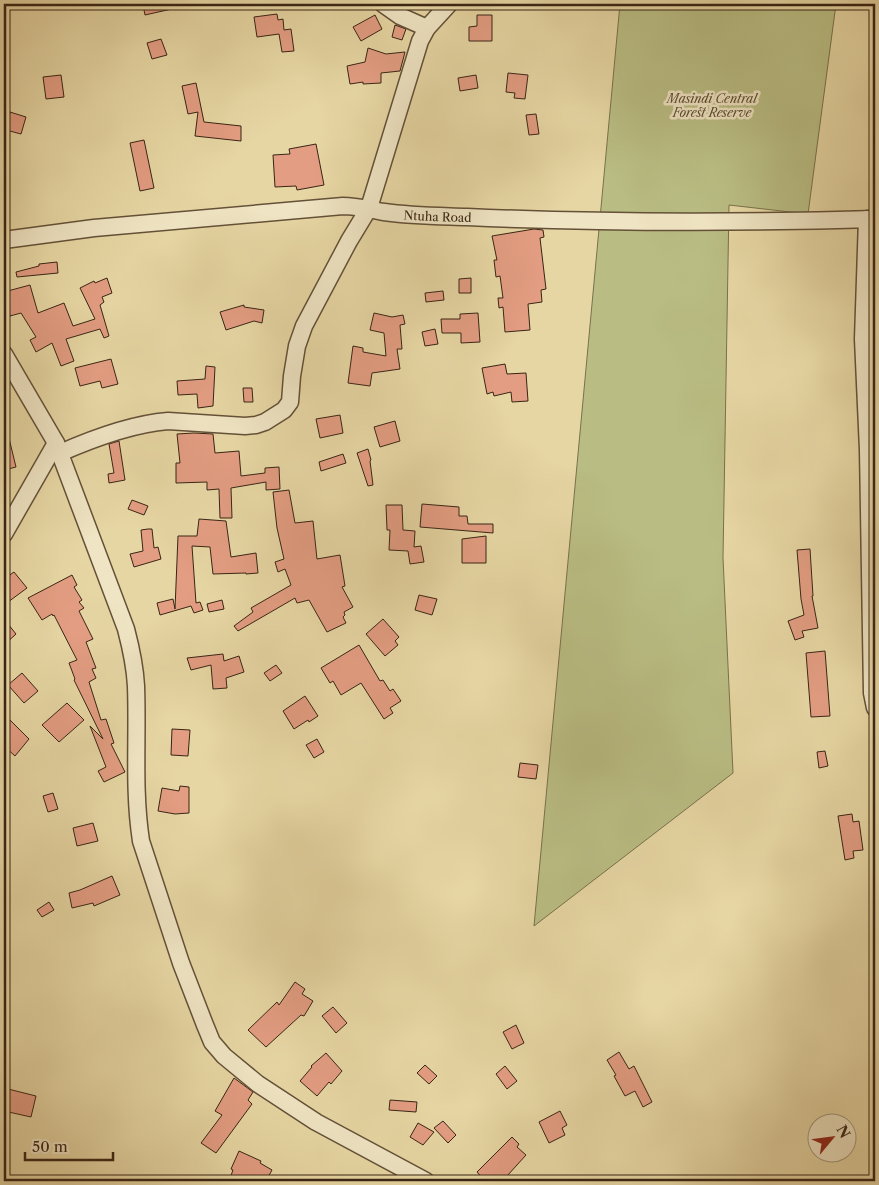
<svg xmlns="http://www.w3.org/2000/svg" width="879" height="1185" font-family="'Libre Caslon Text',serif">
	<style>
		.green { fill: #b9bd83; stroke: #79714c }
		.building { fill: #e39d82; stroke: #392515 }
		.lines { fill: none; stroke-linecap: round; stroke-linejoin: round }
		.minor-casing { stroke: #645138; stroke-width: 19 }
		.minor { stroke: #efe4c3; stroke-width: 16 }
		.labels { text-anchor: middle; dominant-baseline: central; stroke-width: 5; stroke-linejoin: round; paint-order: stroke }
		.park-label { font-size: 12px; font-style: italic; fill: #594b30; stroke: #efe4c3 }
		.street-label { font-size: 12px; fill: #392515; stroke: #efe4c3 }
	</style>
	<rect width="100%" height="100%" fill="#e6d6a3"/>
	<filter id="stains"><feTurbulence type="fractalNoise" baseFrequency=".004" numOctaves="4"/><feColorMatrix values="0 0 0 0 .2 0 0 0 0 .09 0 0 0 0 .02 0 0 0 .5 -.17"/></filter>
	<radialGradient id="worn" r=".72"><stop offset=".6" stop-color="#630" stop-opacity="0"/><stop offset="1" stop-color="#630" stop-opacity=".3"/></radialGradient>
	<!-- green -->
	<polygon class="green" points="620,4 836,4 808,214 729,205 723,558 733,773 534,926"/>
	<!-- building -->
	<g class="building">
		<polygon points="151,4 175,4 176,8 145,15 143,5"/>
		<polygon points="277,14 278,20 283,19 284,30 291,29 294,51 282,52 279,34 257,37 254,17"/>
		<polygon points="375,15 382,29 361,41 353,27"/>
		<polygon points="477,15 492,15 492,41 469,41 469,27 477,26"/>
		<polygon points="395,25 406,29 402,40 392,37"/>
		<polygon points="161,39 167,55 152,59 147,43"/>
		<polygon points="368,48 386,54 405,52 400,71 381,73 381,83 363,84 363,82 350,84 347,66 365,62"/>
		<polygon points="508,73 528,75 525,99 514,98 515,93 506,92"/>
		<polygon points="61,75 64,97 46,99 43,77"/>
		<polygon points="476,75 478,88 460,91 458,78"/>
		<polygon points="196,83 204,122 241,126 241,141 195,136 198,112 188,114 182,86"/>
		<polygon points="10,112 26,117 21,134 6,130"/>
		<polygon points="536,114 539,134 529,135 526,115"/>
		<polygon points="144,140 154,188 140,191 130,143"/>
		<polygon points="316,144 324,185 297,190 296,186 275,187 273,155 290,154 289,149"/>
		<polygon points="534,229 543,230 544,237 540,238 546,289 541,290 542,302 528,304 530,330 505,332 503,307 499,308 498,298 503,298 500,276 496,277 494,260 497,260 492,236"/>
		<polygon points="57,262 58,273 17,277 16,272 39,266 39,264"/>
		<polygon points="107,278 112,293 102,297 104,302 100,305 109,336 104,338 100,329 66,339 74,361 61,366 52,343 36,352 30,340 36,337 21,313 10,316 4,292 30,285 38,313 64,303 73,326 95,319 80,288 94,281 95,283"/>
		<polygon points="471,278 471,293 459,293 459,279"/>
		<polygon points="443,291 444,300 426,302 425,293"/>
		<polygon points="244,305 244,307 264,310 262,323 254,321 226,330 220,312"/>
		<polygon points="374,313 392,317 403,315 405,324 400,325 402,349 397,349 400,369 372,373 370,386 348,383 353,346 363,348 363,352 386,356 384,333 370,330"/>
		<polygon points="478,313 480,342 461,343 461,333 442,333 441,319 460,319 460,314"/>
		<polygon points="435,329 438,344 425,346 422,332"/>
		<polygon points="111,359 118,384 102,388 100,381 80,386 75,368"/>
		<polygon points="505,364 507,374 526,373 528,401 512,402 511,392 494,396 493,392 487,394 482,368"/>
		<polygon points="206,366 215,367 213,406 198,408 197,394 178,395 177,381 205,379"/>
		<polygon points="243,388 252,388 253,402 244,402"/>
		<polygon points="340,415 343,433 320,438 316,419"/>
		<polygon points="395,421 400,441 380,447 374,427"/>
		<polygon points="7,430 16,467 4,470 4,431"/>
		<polygon points="194,433 213,434 215,453 239,451 241,476 265,473 265,468 279,467 280,489 266,490 266,482 231,488 232,518 220,518 219,489 207,490 207,482 176,483 176,463 180,463 177,434"/>
		<polygon points="119,441 125,480 109,483 108,474 114,473 109,444"/>
		<polygon points="368,449 371,460 370,461 373,485 368,486 357,453"/>
		<polygon points="343,454 346,463 321,471 319,462"/>
		<polygon points="289,490 295,523 313,521 317,559 340,555 345,586 342,587 353,607 344,612 345,615 343,617 346,623 327,632 309,600 297,603 295,598 238,631 234,626 253,612 251,608 291,585 285,569 278,572 275,562 284,559 277,528 273,492"/>
		<polygon points="132,500 148,506 144,515 128,509"/>
		<polygon points="422,504 459,507 459,516 467,516 468,524 493,524 493,533 420,527"/>
		<polygon points="386,505 402,505 403,530 415,531 414,547 421,546 424,562 410,564 408,551 389,550 390,530 387,530"/>
		<polygon points="199,519 226,521 231,557 256,553 258,573 246,574 246,573 213,574 210,547 192,546 196,603 200,602 203,610 194,613 191,606 160,615 157,603 173,599 175,609 178,536 197,536"/>
		<polygon points="148,529 152,529 154,548 158,547 161,559 134,567 130,554 143,551 141,530"/>
		<polygon points="486,536 486,563 462,563 462,539"/>
		<polygon points="810,549 813,596 812,596 818,628 802,631 804,637 795,640 788,621 804,615 801,599 797,550"/>
		<polygon points="14,572 27,588 4,605 4,579"/>
		<polygon points="72,575 77,585 74,587 82,600 79,602 84,608 79,611 93,639 86,642 96,668 92,669 96,678 89,682 101,720 106,719 114,743 111,744 125,772 104,782 98,771 106,767 90,726 103,739 74,680 75,679 69,663 77,660 54,615 53,616 52,614 42,620 28,598"/>
		<polygon points="419,595 437,599 432,615 415,610"/>
		<polygon points="222,600 224,609 209,612 207,604"/>
		<polygon points="4,619 16,634 4,645"/>
		<polygon points="383,619 399,637 395,641 398,645 385,656 366,634"/>
		<polygon points="359,645 380,681 383,680 390,691 393,689 401,701 390,708 393,713 384,719 361,683 341,695 333,681 330,683 321,668"/>
		<polygon points="825,651 830,716 811,717 806,653"/>
		<polygon points="223,654 224,661 239,656 244,672 226,678 227,688 213,689 211,665 191,670 187,658"/>
		<polygon points="276,665 282,673 270,681 264,673"/>
		<polygon points="22,673 38,691 24,703 8,685"/>
		<polygon points="305,696 318,716 309,722 308,720 294,729 283,711"/>
		<polygon points="67,703 84,720 59,742 42,725"/>
		<polygon points="4,714 29,739 15,756 4,746"/>
		<polygon points="172,729 190,730 188,756 171,755"/>
		<polygon points="317,739 324,752 314,758 306,745"/>
		<polygon points="825,751 828,766 819,768 817,752"/>
		<polygon points="520,763 538,765 536,779 518,777"/>
		<polygon points="180,786 189,787 189,813 175,814 158,811 162,788 179,791"/>
		<polygon points="53,793 58,809 48,812 43,796"/>
		<polygon points="852,814 853,822 859,821 863,850 853,851 854,858 845,860 838,816"/>
		<polygon points="93,823 98,841 77,846 73,828"/>
		<polygon points="112,876 120,895 94,906 93,903 72,908 69,893 80,890"/>
		<polygon points="49,902 54,910 42,917 37,910"/>
		<polygon points="295,982 305,989 302,994 313,1001 304,1016 301,1015 266,1047 248,1030 277,1002 279,1005"/>
		<polygon points="333,1007 347,1023 336,1033 322,1016"/>
		<polygon points="516,1025 524,1043 512,1049 503,1032"/>
		<polygon points="619,1052 629,1069 634,1066 652,1102 643,1107 635,1091 625,1096 614,1076 616,1075 607,1060"/>
		<polygon points="326,1053 342,1071 331,1084 329,1082 317,1096 300,1081 312,1067 311,1066"/>
		<polygon points="425,1065 437,1076 429,1084 417,1073"/>
		<polygon points="505,1066 517,1081 507,1089 496,1074"/>
		<polygon points="234,1078 253,1092 248,1100 252,1104 216,1153 201,1143 222,1115 215,1111"/>
		<polygon points="8,1089 36,1096 31,1117 4,1111"/>
		<polygon points="390,1100 417,1102 416,1112 389,1110"/>
		<polygon points="560,1111 567,1125 562,1128 565,1135 549,1143 539,1122"/>
		<polygon points="443,1121 456,1135 448,1143 434,1128"/>
		<polygon points="418,1123 434,1132 423,1145 410,1137"/>
		<polygon points="512,1137 519,1144 517,1147 526,1155 507,1176 515,1181 485,1181 477,1172"/>
		<polygon points="239,1151 261,1161 260,1163 272,1170 266,1181 229,1181 233,1170 231,1169"/>
	</g>
	<g class="lines">
		<!-- minor casing -->
		<g class="minor-casing">
			<g id="minor">
				<polyline points="383,4 400,16 427,28"/>
				<polyline points="867,219 863,339 868,450 872,693 875,708"/>
				<path id="s1" d="M 4,240 L 94,228 L 343,206 C 358,206 370,210 384,212 C 412,216 440,216 467,217 C 603,223 739,223 875,219"/>
				<path d="M 4,354 L 56,443 L 126,629 C 131,648 135,667 136,686 C 138,738 133,789 141,841 L 181,963 L 205,1025 L 212,1042 L 224,1056 L 258,1084 L 316,1122 L 426,1181"/>
				<path d="M 60,453 C 94,438 131,424 168,421 L 245,426 L 256,425 L 265,422 L 284,410 L 290,402 L 292,376 L 297,346 L 304,326 L 349,241 L 369,208 L 420,41 L 427,28 L 449,4"/>
				<polyline points="4,534 56,443"/>
			</g>
		</g>
		<!-- minor -->
		<use href="#minor" class="minor"/>
	</g>
	<g class="labels">
		<!-- park labels -->
		<g class="park-label">
			<text x="712" y="98">Masindi Central<tspan x="712" dy="14">Forest Reserve</tspan></text>
		</g>
		<!-- street labels -->
		<g class="street-label">
			<text stroke="none"><textPath href="#s1" startOffset="436">Ntuha Road</textPath></text>
		</g>
	</g>
	<!-- margin -->
	<rect width="879" height="1185" fill="none" stroke="#e6d6a3" stroke-width="20"/>
	<rect x="5" y="5" width="869" height="1175" fill="none" stroke="#392515" stroke-width="2.5"/>
	<rect x="10" y="10" width="859" height="1165" fill="none" stroke="#392515"/>
	<!-- north arrow -->
	<g transform="translate(832 1138) rotate(61)"><circle r="24" fill="#efe4c3" stroke="#a6987d"/>
	<path d="M0-4L9 19L0 12L-9 19Z" fill="#8f2418"/>
	<text y="-8" font-size="14" font-weight="bold" text-anchor="middle" fill="#392515">N</text>
	</g>
	<!-- scale -->
	<path d="M25 1152v8h88v-8" fill="none" stroke="#392515" stroke-width="2.5"/>
	<text x="32" y="1152" font-size="15" fill="#392515" stroke="#efe4c3" stroke-width="4" paint-order="stroke">50 m</text>
	<rect width="100%" height="100%" filter="url(#stains)"/>
	<rect width="100%" height="100%" fill="url(#worn)"/>
</svg>
